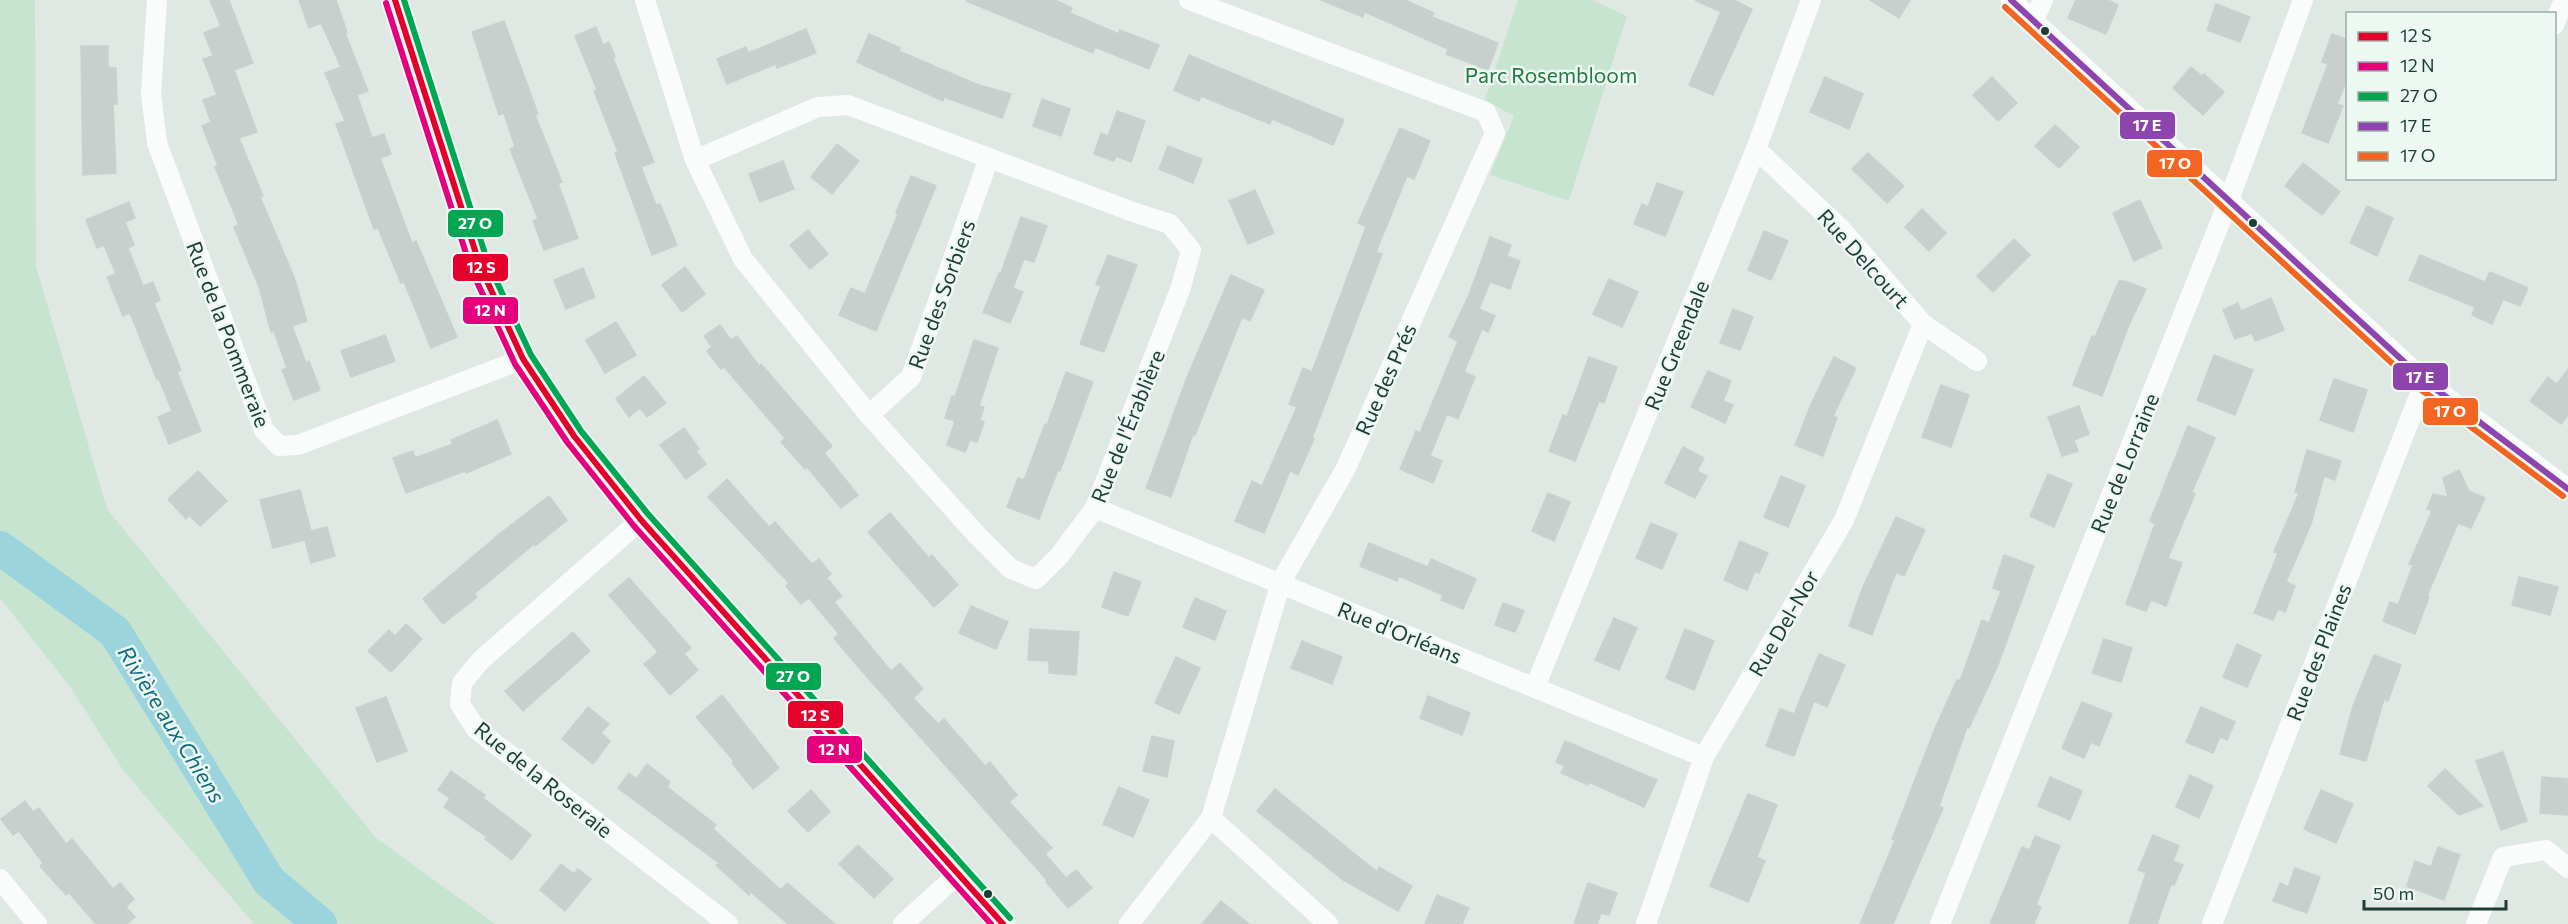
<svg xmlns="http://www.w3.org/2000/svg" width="2568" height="924" font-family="Commissioner,sans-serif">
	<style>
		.green { fill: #c7e4d0 }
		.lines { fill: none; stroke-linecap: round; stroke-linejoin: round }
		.river { stroke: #9bd4dc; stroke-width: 34 }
		.building { fill: #c8cfcc; stroke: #c9d1cd; stroke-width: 1.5 }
		.minor { stroke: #fafcfb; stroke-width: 20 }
		.tertiary { stroke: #fafcfb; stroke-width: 24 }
		.bus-1-casing { stroke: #eef8f3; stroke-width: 10 }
		.bus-2-casing { stroke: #eef8f3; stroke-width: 10 }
		.bus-3-casing { stroke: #eef8f3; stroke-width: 10 }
		.bus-4-casing { stroke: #eef8f3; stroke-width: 10 }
		.bus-5-casing { stroke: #eef8f3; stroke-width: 10 }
		.bus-1 { stroke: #e4002b; stroke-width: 6 }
		.bus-2 { stroke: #e5007d; stroke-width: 6 }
		.bus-3 { stroke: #00a651; stroke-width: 6 }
		.bus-4 { stroke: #8e44ad; stroke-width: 6 }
		.bus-5 { stroke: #f26522; stroke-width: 6 }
		.bus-dot { fill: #1d3d34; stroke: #eef8f3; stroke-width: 2 }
		.labels { text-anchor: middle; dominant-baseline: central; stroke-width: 5; stroke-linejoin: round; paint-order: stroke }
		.park-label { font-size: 21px; fill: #237843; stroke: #eef8f3 }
		.street-label { font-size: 21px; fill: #1d3d34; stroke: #eef8f3 }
		.water-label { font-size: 22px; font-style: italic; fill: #116e7f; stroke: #eef8f3 }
		.line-badge { stroke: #eef8f3; stroke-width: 2 }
		.badge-label { font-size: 16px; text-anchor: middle; font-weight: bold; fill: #fff }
	</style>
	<rect width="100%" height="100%" fill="#e0e8e4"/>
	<!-- green -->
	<g class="green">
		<polygon points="0,0 35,0 36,266 107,509 376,838 495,924 254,924 123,770 71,688 0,598"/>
		<polygon points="1518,0 1592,0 1627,16 1569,201 1490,175 1514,116 1485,100"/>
	</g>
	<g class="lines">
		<!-- river -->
		<polyline class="river" points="0,548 115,632 269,881 320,924"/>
	</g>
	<!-- building -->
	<g class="building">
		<polygon points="210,0 229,0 253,63 234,70 257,132 239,138 263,196 260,197 294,277 307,321 292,326 306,363 309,361 320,390 294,400 282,370 287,368 274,331 271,332 259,287 234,227 239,225 215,167 218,166 202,126 211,122 203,100 217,95 203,59 213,56 204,33 221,26"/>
		<polygon points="299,0 336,0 347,32 345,33 368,91 357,95 372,138 384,134 391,154 380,158 412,243 416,241 457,337 431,348 404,282 401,283 378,228 374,229 336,124 345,121 325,73 341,67 321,23 309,28"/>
		<polygon points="1055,0 1072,8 1070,13 1119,34 1120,30 1159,45 1149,69 1095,47 1093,53 966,1"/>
		<polygon points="1321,0 1405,0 1434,13 1432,17 1498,43 1488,70 1446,54 1448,49 1365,12 1363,17"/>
		<polygon points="1695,0 1734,0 1752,9 1713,95 1689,85 1721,12"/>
		<polygon points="1870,0 1910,0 1899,18"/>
		<polygon points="2076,0 2108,0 2118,5 2106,34 2068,18"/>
		<polygon points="2216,4 2250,17 2240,42 2207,30"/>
		<polygon points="504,21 538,114 535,115 562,182 558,183 578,238 544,250 533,221 538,219 510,149 515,147 504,113 499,115 472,32"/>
		<polygon points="596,27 603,45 609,42 615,57 613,58 654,162 641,167 656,205 660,204 677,245 652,255 615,153 618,152 594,91 597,90 575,36"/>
		<polygon points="806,29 816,53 777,68 776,64 727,84 717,59 746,47 748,53"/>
		<polygon points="869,34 900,48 899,51 976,84 1011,94 1002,118 944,97 943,101 857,62"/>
		<polygon points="2332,34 2348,40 2348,77 2337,104 2343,106 2328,143 2302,133 2328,64 2322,62"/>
		<polygon points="81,46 108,46 108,67 116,68 117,104 113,104 116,173 83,175"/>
		<polygon points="1189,55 1344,120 1333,145 1272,119 1270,124 1201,96 1199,101 1174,90"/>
		<polygon points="2191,67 2202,76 2204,74 2224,92 2203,115 2173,88"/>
		<polygon points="1825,77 1863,94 1849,129 1810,112"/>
		<polygon points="1992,77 2017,103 1998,121 1973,95"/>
		<polygon points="1042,99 1070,109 1061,136 1033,126"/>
		<polygon points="1117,111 1145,121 1131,162 1116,156 1114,161 1094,154 1101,133 1108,136"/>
		<polygon points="2055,125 2079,147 2059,168 2035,146"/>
		<polygon points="1400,128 1430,141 1414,179 1407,176 1376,252 1382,254 1312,438 1314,439 1298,475 1290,471 1264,533 1235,521 1252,481 1262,486 1297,407 1289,404 1303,368 1312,372 1366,227 1358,223"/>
		<polygon points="837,144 859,161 832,194 811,177"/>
		<polygon points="1168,146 1202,159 1193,183 1159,169"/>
		<polygon points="1868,153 1904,186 1887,203 1852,169"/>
		<polygon points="783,161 794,189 760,202 749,174"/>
		<polygon points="2303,163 2340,192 2322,215 2285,186"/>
		<polygon points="911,176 936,186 876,331 839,315 851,288 865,294 898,214 896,213"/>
		<polygon points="1657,183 1683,192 1665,236 1634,224 1642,204 1648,207"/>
		<polygon points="1255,190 1274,233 1248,244 1229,201"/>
		<polygon points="2140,200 2162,248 2134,261 2113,213"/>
		<polygon points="129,202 135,218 125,222 134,245 128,248 143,286 153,282 160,300 154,303 181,370 177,372 201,431 169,444 158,417 172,411 159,379 157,380 130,313 123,316 107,277 116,274 104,245 97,248 86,220"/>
		<polygon points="2367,206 2393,218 2377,256 2350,243"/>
		<polygon points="1922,209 1946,233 1929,251 1905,227"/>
		<polygon points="1021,217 1047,226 1034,262 1024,259 1013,288 1023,292 1010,323 983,312 999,273 1001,273"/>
		<polygon points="808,230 828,254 810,269 790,245"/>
		<polygon points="1764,231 1788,241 1771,280 1748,270"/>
		<polygon points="1490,237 1511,245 1507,256 1520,261 1510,289 1490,282 1479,309 1495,316 1488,332 1482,329 1464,372 1475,377 1458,419 1447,414 1430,456 1442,461 1433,483 1400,469 1416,431 1420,433 1458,341 1449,337 1469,295"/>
		<polygon points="2014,239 2030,255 1993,292 1977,276"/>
		<polygon points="1108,255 1137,265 1104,352 1080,344 1101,286 1096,284"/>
		<polygon points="2420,255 2485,282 2490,272 2528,288 2520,306 2503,299 2492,324 2472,315 2475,307 2409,280"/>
		<polygon points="685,267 705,294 682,312 662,285"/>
		<polygon points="583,268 595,297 566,309 554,280"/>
		<polygon points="1231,275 1264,290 1250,321 1242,317 1195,435 1193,434 1171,497 1146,488 1188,375"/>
		<polygon points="1609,279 1638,292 1622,327 1593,314"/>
		<polygon points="2119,281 2125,281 2146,289 2129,325 2102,396 2073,385 2092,336 2095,337"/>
		<polygon points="2271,298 2284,330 2255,341 2252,333 2235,339 2223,310 2238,303 2241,311"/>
		<polygon points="1733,309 1753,317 1740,350 1720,343"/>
		<polygon points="616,322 636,355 605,373 586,340"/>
		<polygon points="720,325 731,340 737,336 759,366 761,364 832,446 824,453 858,495 841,508 807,467 805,469 781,442 785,438 724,367 721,369 707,351 712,347 704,336"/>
		<polygon points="385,335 395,361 351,377 341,351"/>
		<polygon points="974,340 998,348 979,406 984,407 980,420 984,422 977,442 970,440 965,452 947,445 955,421 945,418 952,396 955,397"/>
		<polygon points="2214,355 2253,370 2235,415 2197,400"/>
		<polygon points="1589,357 1617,367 1604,403 1599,401 1575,461 1549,451 1563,415 1567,417"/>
		<polygon points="1834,357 1856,368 1833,416 1837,418 1823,456 1795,445 1812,402"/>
		<polygon points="2568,369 2568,415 2561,424 2530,401 2548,377 2557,384"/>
		<polygon points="1708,371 1731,381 1723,401 1733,405 1725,423 1691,407"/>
		<polygon points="1066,372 1093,382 1060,471 1058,470 1039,519 1007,507 1018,478 1024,480 1045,424 1047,425"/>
		<polygon points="644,376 666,403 647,417 640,408 629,417 616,399"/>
		<polygon points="2334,379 2367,390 2353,432 2320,420"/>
		<polygon points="1941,385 1969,395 1951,447 1922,437"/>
		<polygon points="2079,406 2089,434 2074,440 2078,451 2062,456 2048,417"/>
		<polygon points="497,420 511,454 466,473 465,471 406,493 393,458 413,451 415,458 453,444 451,440"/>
		<polygon points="2188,426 2215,438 2192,492 2195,494 2168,558 2182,563 2166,606 2151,600 2146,611 2126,604 2155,524 2150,521"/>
		<polygon points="684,428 699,449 696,451 706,464 686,479 660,445"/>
		<polygon points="1683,447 1704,458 1697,471 1707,476 1695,498 1665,483"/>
		<polygon points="2307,450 2341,461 2335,480 2324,476 2311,524 2286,582 2295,586 2285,612 2278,609 2273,620 2254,613 2278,553 2274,552 2299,493 2295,492"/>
		<polygon points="2459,470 2469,491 2485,498 2471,528 2458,523 2427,596 2429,597 2415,634 2383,621 2390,602 2398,605 2413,565 2409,564 2432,511 2427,509 2433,494 2448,497 2443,478"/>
		<polygon points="198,471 227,501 200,526 189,515 186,519 168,499"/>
		<polygon points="2048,474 2072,484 2054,527 2030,516"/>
		<polygon points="1781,476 1805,486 1788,527 1764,517"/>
		<polygon points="727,479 769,527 775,522 812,564 819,559 831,574 827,578 842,596 834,602 891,671 900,663 923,689 913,698 938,724 944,719 985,766 990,762 1017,795 1009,802 1052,848 1045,854 1066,878 1076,870 1092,888 1068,908 1046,882 1047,880 859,668 834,638 839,634 809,598 801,604 786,586 789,583 708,497"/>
		<polygon points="300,490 311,531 327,527 335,556 311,563 305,540 273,548 260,500"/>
		<polygon points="1548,493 1570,502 1554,541 1532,531"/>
		<polygon points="549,496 567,520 535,546 534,544 474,594 477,597 443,624 423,599 498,535"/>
		<polygon points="890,513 929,558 932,555 958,585 934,607 868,532"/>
		<polygon points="1896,517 1925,530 1904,576 1896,572 1872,635 1849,626 1863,587"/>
		<polygon points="1651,523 1677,534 1662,569 1636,558"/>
		<polygon points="1740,541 1768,553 1759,573 1755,571 1747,590 1724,580"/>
		<polygon points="1369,543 1428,567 1431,559 1476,579 1463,609 1441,600 1443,595 1399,576 1397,581 1360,566"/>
		<polygon points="2004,555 2034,566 1998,665 1969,728 1967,727 1939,806 1943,808 1893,924 1860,924 1895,840 1892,839 1936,726 1957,680 1960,681 1982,620 1989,623 2001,591 1993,588"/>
		<polygon points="1114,572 1141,582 1128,616 1102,607"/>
		<polygon points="2519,577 2558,587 2550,615 2512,605"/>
		<polygon points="629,578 691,648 684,654 698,670 670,695 644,664 658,652 609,595"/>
		<polygon points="1195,598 1226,611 1215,640 1183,627"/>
		<polygon points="1503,603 1524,611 1515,632 1495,625"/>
		<polygon points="971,606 1008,622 996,649 959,633"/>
		<polygon points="1614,618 1637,628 1619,670 1595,660"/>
		<polygon points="406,624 422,639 391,672 368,651 389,630 395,636"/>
		<polygon points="1030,629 1079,632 1076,675 1049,673 1049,661 1028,660"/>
		<polygon points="1685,629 1714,641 1694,690 1666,678"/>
		<polygon points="573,632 590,651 523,711 505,691"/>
		<polygon points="2104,639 2132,648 2121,682 2092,673"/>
		<polygon points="1302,641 1342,657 1332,684 1291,668"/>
		<polygon points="2237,644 2261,655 2247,687 2223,677"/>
		<polygon points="1819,654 1845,665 1827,707 1814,701 1794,756 1766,746 1780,709 1794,714"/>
		<polygon points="2374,655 2401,665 2388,701 2384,699 2366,761 2340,754 2353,706"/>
		<polygon points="1176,657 1200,668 1179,714 1155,703"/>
		<polygon points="722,695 779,768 753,789 732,763 734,761 696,717"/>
		<polygon points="1428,696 1470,713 1462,735 1420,718"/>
		<polygon points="386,697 407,751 377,762 356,708"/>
		<polygon points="2082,702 2112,714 2099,746 2091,742 2084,758 2062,748"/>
		<polygon points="588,707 609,724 601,733 610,741 593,764 562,739"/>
		<polygon points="2201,707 2235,722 2227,740 2220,737 2213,753 2186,742"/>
		<polygon points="1152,736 1174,741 1167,777 1143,771"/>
		<polygon points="1565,741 1657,780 1644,807 1589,782 1588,785 1561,773 1565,766 1556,762"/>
		<polygon points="2503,752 2527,821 2501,830 2476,761"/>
		<polygon points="647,764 670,782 667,787 716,825 713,829 781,890 787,883 835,924 788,924 751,892 749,895 716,865 719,863 618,788 629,773 636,779"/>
		<polygon points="2445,769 2483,806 2459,815 2428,786"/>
		<polygon points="451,771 485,795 483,798 531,835 512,860 485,839 487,837 444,807 450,798 438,790"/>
		<polygon points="2190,775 2213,786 2199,818 2176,807"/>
		<polygon points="2050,777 2082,791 2070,820 2038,806"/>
		<polygon points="2542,777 2568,779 2568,815 2540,813"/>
		<polygon points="1119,787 1149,800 1133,837 1103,824"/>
		<polygon points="1275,789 1377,872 1379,867 1412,886 1398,911 1343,880 1257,811"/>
		<polygon points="811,790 830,812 808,832 788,811"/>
		<polygon points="2321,790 2353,804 2336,843 2304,829"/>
		<polygon points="1748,794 1777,805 1757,857 1765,861 1748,902 1710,886"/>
		<polygon points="25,801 33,812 39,808 66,844 72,839 113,889 120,883 134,899 126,907 135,917 127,924 96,924 69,893 66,895 40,866 43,863 19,831 13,835 1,819"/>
		<polygon points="2153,835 2179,846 2173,861 2183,865 2174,885 2171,884 2157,924 2129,924 2146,873 2138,870"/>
		<polygon points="2035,836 2060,846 2036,905 2041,907 2034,924 1990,924 2022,847 2030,850"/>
		<polygon points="858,845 893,879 874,898 839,864"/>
		<polygon points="2438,847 2460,855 2444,900 2407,886 2415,861 2431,867"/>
		<polygon points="561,864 574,874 578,869 591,879 565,911 540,890"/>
		<polygon points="2295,868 2320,877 2307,913 2273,901 2280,883 2288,887"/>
		<polygon points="1588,883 1617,893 1609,915 1601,913 1597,924 1574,924"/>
		<polygon points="1437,895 1469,908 1462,924 1425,924"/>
		<polygon points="1221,901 1249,924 1202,924"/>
	</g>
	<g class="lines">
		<!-- minor -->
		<g class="minor">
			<polyline points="157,0 151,94 157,143 264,430 279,446 298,445 523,359"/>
			<polyline points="645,0 695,160 743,259 869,415 976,534 1011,569 1036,579 1059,556 1095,508 1181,287 1191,250 1170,224 1133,212 848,105 818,107 695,160"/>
			<polyline points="2011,0 2425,381 2568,489"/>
			<polyline points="2034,20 2043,0"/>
			<polyline points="2554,25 2564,0"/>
			<polyline points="1756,149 1841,229 1923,324 1977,361"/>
			<polyline points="869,415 911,377 989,158"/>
			<polyline points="1095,508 1704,757"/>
			<polyline points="641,520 481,660 462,683 460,704 476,729 728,924"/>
			<polyline points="1535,687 1756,149 1811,0"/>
			<polyline points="1211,818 1328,924"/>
			<polyline points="0,879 37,924"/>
			<polyline points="903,924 958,874"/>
			<polyline points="1129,924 1211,818 1281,582 1346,468 1495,133 1486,112 1189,0"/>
			<polyline points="1646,924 1704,757 1844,520 1923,324"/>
			<polyline points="1940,924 2229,200 2303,0"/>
			<polyline points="2212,924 2425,381"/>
			<polyline points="2476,924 2503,857 2546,850 2568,868"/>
		</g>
		<!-- tertiary -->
		<polyline class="tertiary" points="395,0 480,266 523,359 574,436 641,520 1003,924"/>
		<!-- bus-1 casing -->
		<g class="bus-1-casing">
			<polyline id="bus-1" points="395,0 480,266 523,359 574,436 641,520 1003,924"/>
		</g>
		<!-- bus-2 casing -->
		<g class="bus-2-casing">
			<polyline id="bus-2" points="386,3 471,269 515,364 567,442 634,526 991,924"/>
		</g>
		<!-- bus-3 casing -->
		<g class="bus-3-casing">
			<polyline id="bus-3" points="404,0 488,263 531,355 581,431 648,514 1010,918"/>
		</g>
		<!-- bus-4 casing -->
		<g class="bus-4-casing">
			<polyline id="bus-4" points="2011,0 2425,381 2568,489"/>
		</g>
		<!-- bus-5 casing -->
		<g class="bus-5-casing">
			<polyline id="bus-5" points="2005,7 2419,388 2563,496"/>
		</g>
		<!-- bus-1 -->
		<use href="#bus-1" class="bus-1"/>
		<!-- bus-2 -->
		<use href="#bus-2" class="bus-2"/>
		<!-- bus-3 -->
		<use href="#bus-3" class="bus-3"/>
		<!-- bus-4 -->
		<use href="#bus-4" class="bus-4"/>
		<!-- bus-5 -->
		<use href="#bus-5" class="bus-5"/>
	</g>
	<!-- markers -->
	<g class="bus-dot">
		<circle cx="2045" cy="31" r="5"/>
		<circle cx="2253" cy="223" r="5"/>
		<circle cx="988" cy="894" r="5"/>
	</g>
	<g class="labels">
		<!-- park labels -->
		<g class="park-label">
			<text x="1551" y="74">Parc Rosembloom</text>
		</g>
		<!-- street labels -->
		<g class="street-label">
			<text transform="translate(1864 258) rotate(48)">Rue Delcourt</text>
			<text transform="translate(941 294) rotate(-70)">Rue des Sorbiers</text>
			<text transform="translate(229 334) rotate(69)">Rue de la Pommeraie</text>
			<text transform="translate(1676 345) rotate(-68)">Rue Greendale</text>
			<text transform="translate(1385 379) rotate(-66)">Rue des Prés</text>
			<text transform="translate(1127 426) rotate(-68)">Rue de l'Érablière</text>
			<text transform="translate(2124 463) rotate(-68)">Rue de Lorraine</text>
			<text transform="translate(1783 623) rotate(-60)">Rue Del-Nor</text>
			<text transform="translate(1400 632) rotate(22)">Rue d'Orléans</text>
			<text transform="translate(2318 652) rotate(-69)">Rue des Plaines</text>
			<text transform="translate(544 779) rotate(39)">Rue de la Roseraie</text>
		</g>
		<!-- water labels -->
		<g class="water-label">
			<text transform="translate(172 724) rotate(58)">Rivière aux Chiens</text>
		</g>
	</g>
	<g class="line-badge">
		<rect x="2119" y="111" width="57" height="29" rx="6" fill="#8e44ad"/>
		<rect x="2146" y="149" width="57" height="29" rx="6" fill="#f26522"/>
		<rect x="447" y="209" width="57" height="29" rx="6" fill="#00a651"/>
		<rect x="452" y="253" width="57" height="29" rx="6" fill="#e4002b"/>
		<rect x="462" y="296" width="57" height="29" rx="6" fill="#e5007d"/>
		<rect x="2392" y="362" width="57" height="29" rx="6" fill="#8e44ad"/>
		<rect x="2422" y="397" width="57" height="29" rx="6" fill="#f26522"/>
		<rect x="765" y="662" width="57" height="29" rx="6" fill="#00a651"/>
		<rect x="787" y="700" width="57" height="29" rx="6" fill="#e4002b"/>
		<rect x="806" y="735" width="57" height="29" rx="6" fill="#e5007d"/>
	</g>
	<g class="badge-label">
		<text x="2147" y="131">17 E</text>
		<text x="2175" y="169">17 O</text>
		<text x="475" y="229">27 O</text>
		<text x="481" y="273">12 S</text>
		<text x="490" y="316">12 N</text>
		<text x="2420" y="383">17 E</text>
		<text x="2450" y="417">17 O</text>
		<text x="793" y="682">27 O</text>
		<text x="815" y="721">12 S</text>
		<text x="834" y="755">12 N</text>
	</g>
	<!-- legend -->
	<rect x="2346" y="12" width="210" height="168" fill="#eef8f3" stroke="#9aada7" stroke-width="1.5"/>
	<rect x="2358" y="32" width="30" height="9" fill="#e4002b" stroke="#9aada7" stroke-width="1.5"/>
	<text x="2400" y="42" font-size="18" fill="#1d3d34">12 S</text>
	<rect x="2358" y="62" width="30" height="9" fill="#e5007d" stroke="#9aada7" stroke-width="1.5"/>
	<text x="2400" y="72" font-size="18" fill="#1d3d34">12 N</text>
	<rect x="2358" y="92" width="30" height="9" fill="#00a651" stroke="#9aada7" stroke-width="1.5"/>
	<text x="2400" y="102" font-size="18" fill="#1d3d34">27 O</text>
	<rect x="2358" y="122" width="30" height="9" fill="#8e44ad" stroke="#9aada7" stroke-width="1.5"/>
	<text x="2400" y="132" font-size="18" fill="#1d3d34">17 E</text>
	<rect x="2358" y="152" width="30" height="9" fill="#f26522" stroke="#9aada7" stroke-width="1.5"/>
	<text x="2400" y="162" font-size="18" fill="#1d3d34">17 O</text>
	<!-- scale -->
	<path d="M2364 900v9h142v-9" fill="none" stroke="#1d3d34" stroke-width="3"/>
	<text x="2373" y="900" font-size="18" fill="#1d3d34" stroke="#eef8f3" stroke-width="4.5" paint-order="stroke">50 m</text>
</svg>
